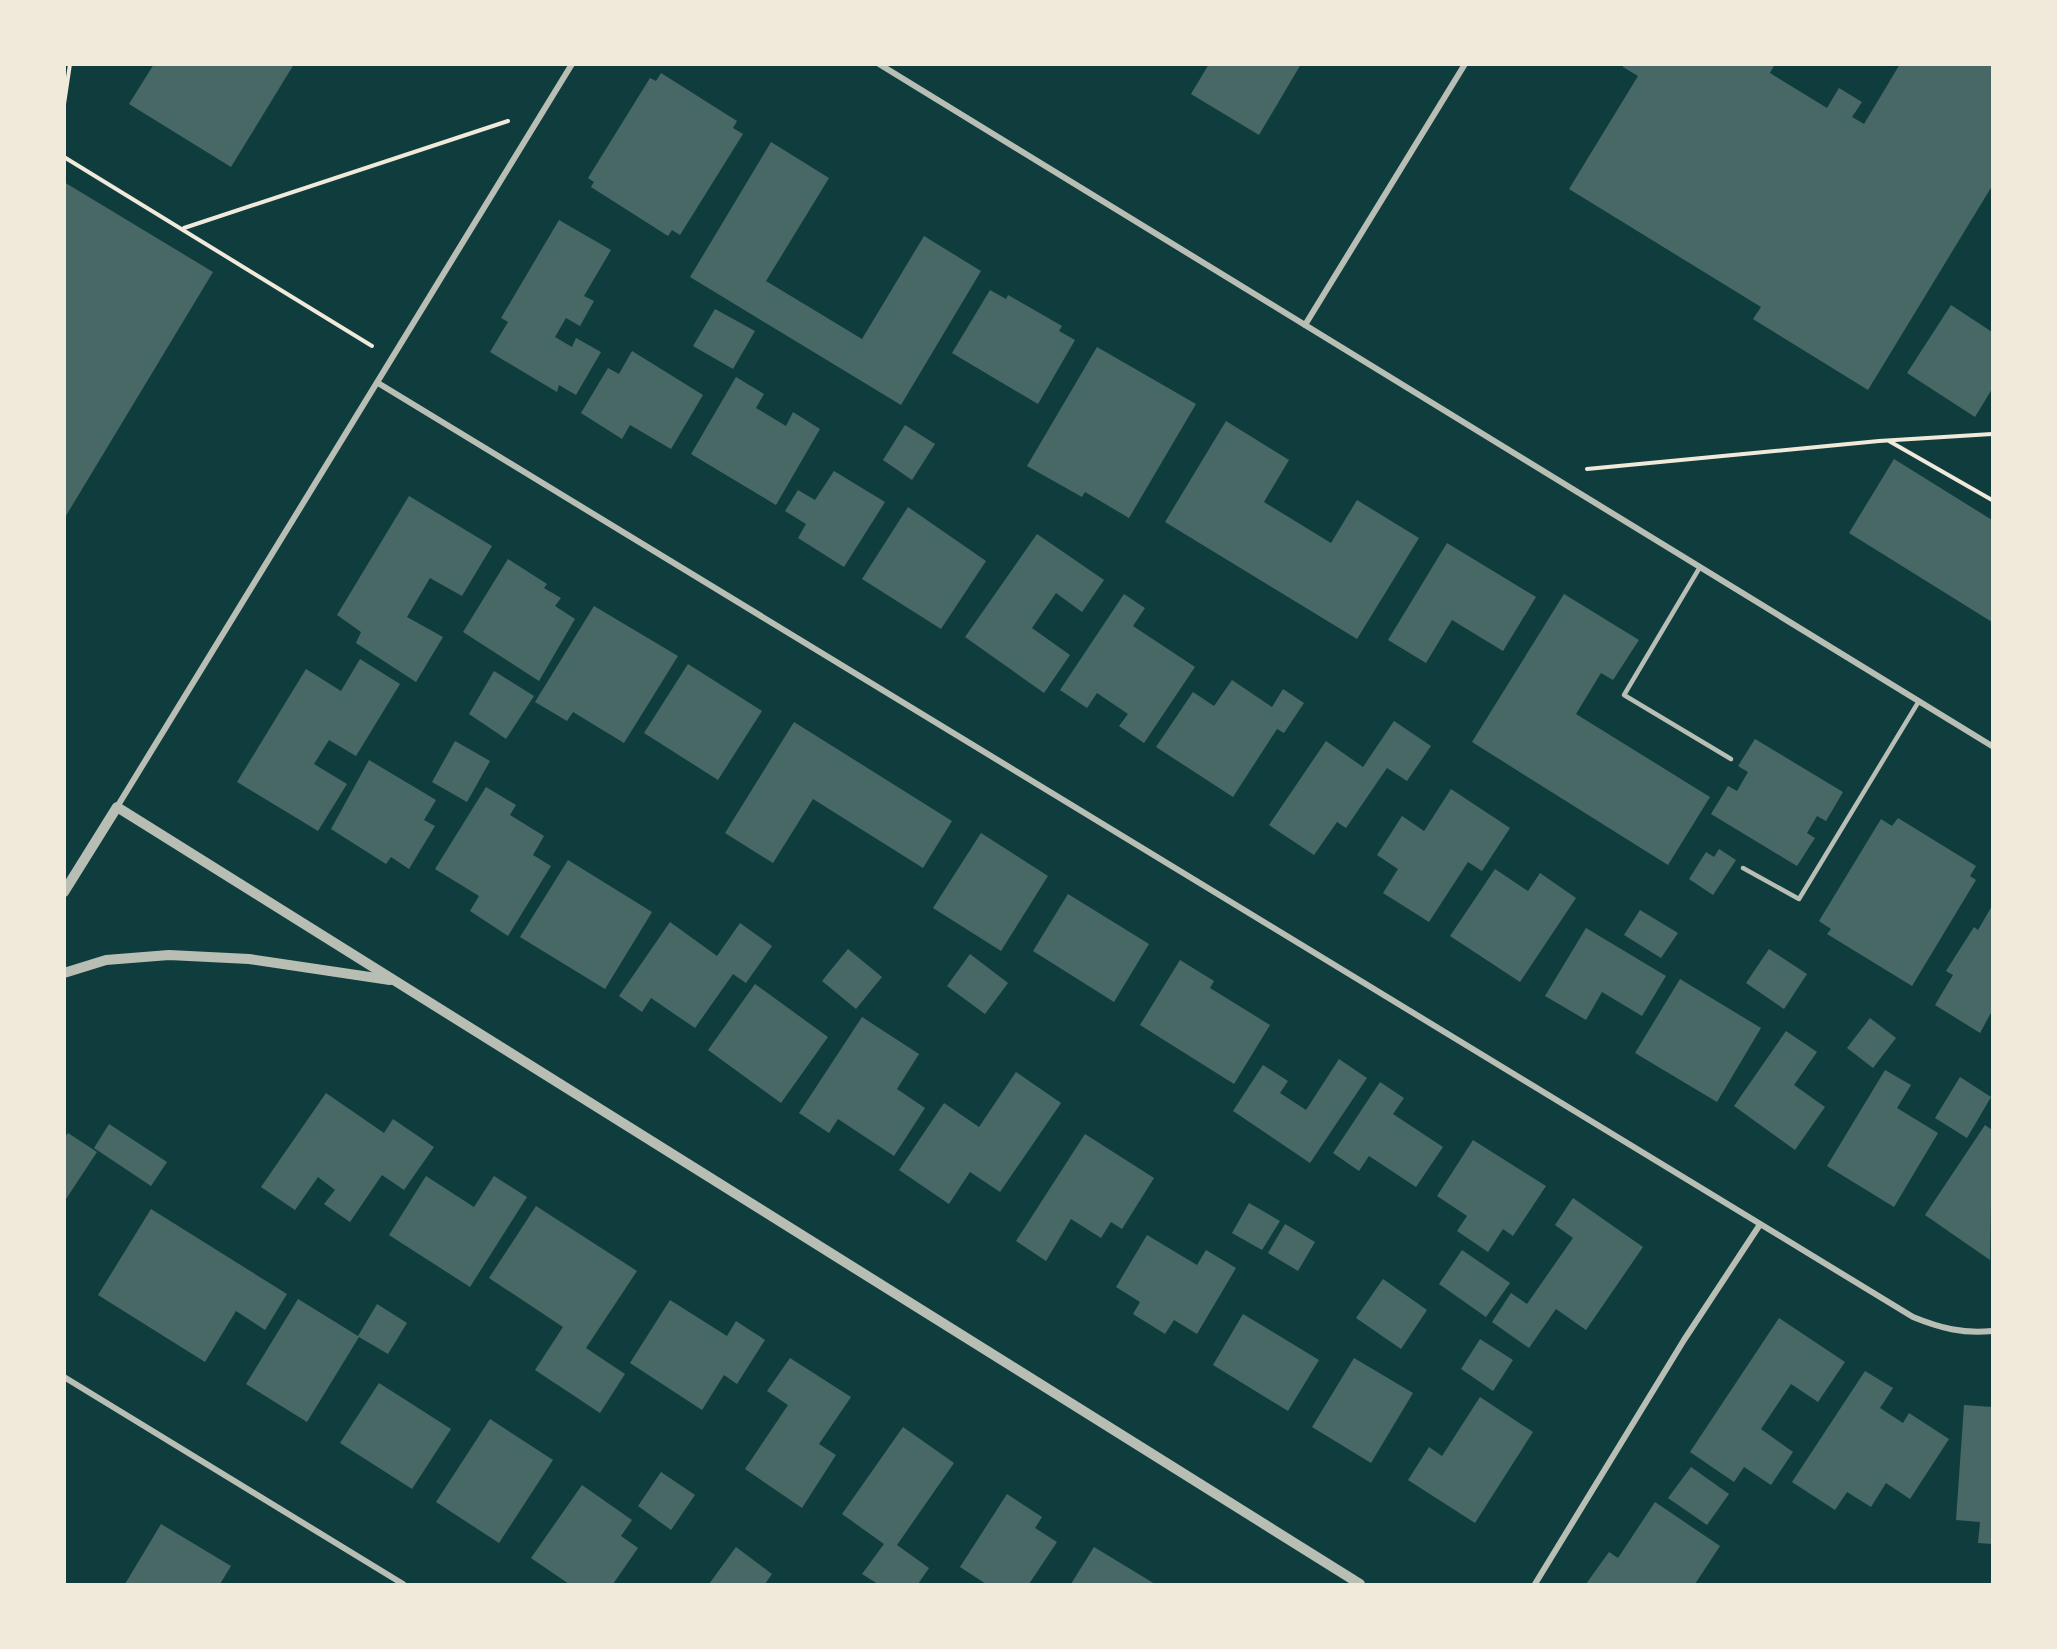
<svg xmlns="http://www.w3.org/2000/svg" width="2057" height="1649" font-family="Quicksand,sans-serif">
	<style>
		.building { fill: #486865 }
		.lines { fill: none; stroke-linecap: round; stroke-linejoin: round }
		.path { stroke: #f1e9da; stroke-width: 4 }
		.service { stroke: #b8beb3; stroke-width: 4.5 }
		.minor { stroke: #b8beb3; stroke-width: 6 }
		.tertiary { stroke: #b8beb3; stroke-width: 10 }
	</style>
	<rect width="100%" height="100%" fill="#0f3d3e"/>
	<!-- building -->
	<g class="building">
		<polygon points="154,64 294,64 231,167 129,104"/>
		<polygon points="1209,64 1301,64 1259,135 1191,94"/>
		<polygon points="1624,64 1775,64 1770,73 1827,108 1839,88 1862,102 1852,117 1864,124 1900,64 1992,64 1992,186 1868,390 1753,319 1761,307 1569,189 1638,76 1623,67"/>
		<polygon points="661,73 737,121 733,128 743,134 680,235 672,230 668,236 591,187 594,182 588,178 650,78 656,81"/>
		<polygon points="771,142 829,178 766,281 862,339 924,236 981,271 901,405 690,277"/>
		<polygon points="64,182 213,272 64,519"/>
		<polygon points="559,220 611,250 584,296 594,301 580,326 566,318 555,337 572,347 576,338 601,352 576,395 559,385 557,392 490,352 508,322 501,318"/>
		<polygon points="990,290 1006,299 1008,295 1062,326 1059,331 1075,340 1038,404 952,353"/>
		<polygon points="1951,305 1992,332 1992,389 1975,417 1907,373"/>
		<polygon points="715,309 755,331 733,369 693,346"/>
		<polygon points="1097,347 1196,404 1129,518 1085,492 1082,497 1027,466"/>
		<polygon points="632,351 703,395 671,449 630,425 622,439 581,413 608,368 619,374"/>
		<polygon points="736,377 764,394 756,408 786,426 793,412 820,429 776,505 691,454"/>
		<polygon points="1226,421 1289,460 1264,502 1331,543 1357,500 1419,538 1357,639 1165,522"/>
		<polygon points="905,425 935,444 912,480 883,460"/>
		<polygon points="1894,459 1992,520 1992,622 1849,533"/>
		<polygon points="834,471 885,502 844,567 798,538 806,524 785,511 798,490 815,500"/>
		<polygon points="409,496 492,546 462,596 430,578 407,617 443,637 416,682 356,643 361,632 337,615"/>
		<polygon points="908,507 986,561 941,629 862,579"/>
		<polygon points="1037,534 1104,580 1082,612 1056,593 1032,628 1070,655 1044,693 965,637"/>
		<polygon points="1447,543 1536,597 1503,651 1452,620 1426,663 1388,640"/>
		<polygon points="508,559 547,584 544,588 561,598 555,606 575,619 539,681 463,632"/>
		<polygon points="1124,594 1145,608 1133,626 1195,667 1144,743 1119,726 1128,714 1097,693 1087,708 1060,690"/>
		<polygon points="1564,594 1639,640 1613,680 1601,673 1576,714 1710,797 1668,865 1472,742"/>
		<polygon points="594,606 678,656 624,743 573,712 567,721 535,702"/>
		<polygon points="360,659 400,684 356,756 329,740 314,764 347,784 318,831 237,782 306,669 341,691"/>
		<polygon points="688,664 762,711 718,780 644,733"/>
		<polygon points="494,671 534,696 506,739 469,714"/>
		<polygon points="1232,680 1272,707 1283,689 1304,703 1284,733 1277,729 1233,797 1156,747 1193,692 1214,706"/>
		<polygon points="1394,721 1431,746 1407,781 1387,768 1346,828 1337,822 1314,855 1269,825 1326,741 1363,767"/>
		<polygon points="794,722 952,821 923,868 813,799 773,863 725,833"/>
		<polygon points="1755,739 1843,792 1826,821 1817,816 1807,833 1815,838 1797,866 1711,814 1728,786 1737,791 1748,772 1738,766"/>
		<polygon points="455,741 490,761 467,802 432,782"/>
		<polygon points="369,760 436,800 424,820 435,826 409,869 391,857 386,864 331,829"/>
		<polygon points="486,787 516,805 510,815 544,836 533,855 551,866 508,936 470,911 479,896 435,869"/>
		<polygon points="1451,789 1510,828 1482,871 1468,862 1429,922 1383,893 1398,869 1377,855 1402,816 1424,831"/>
		<polygon points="1898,818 1976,866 1970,876 1976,880 1912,986 1827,934 1831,929 1819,921 1881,819 1892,826"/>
		<polygon points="981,833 1048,876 1001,951 933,908"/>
		<polygon points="1719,849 1736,860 1713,895 1689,879 1706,852 1714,857"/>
		<polygon points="568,860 652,912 605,989 520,937"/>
		<polygon points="1495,869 1528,891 1540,873 1576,898 1520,982 1450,936"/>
		<polygon points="1068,894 1149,944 1114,1002 1033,951"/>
		<polygon points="1992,906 1992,1011 1980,1033 1935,1005 1953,975 1946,971 1974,927 1978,930"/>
		<polygon points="1640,910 1678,933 1661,958 1624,935"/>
		<polygon points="670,922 717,956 740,923 772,946 746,983 733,974 695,1028 651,998 642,1012 619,996"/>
		<polygon points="1586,928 1666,976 1642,1016 1602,992 1586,1020 1545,996"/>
		<polygon points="848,949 882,977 856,1009 822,981"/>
		<polygon points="1769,949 1807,974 1784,1009 1746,983"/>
		<polygon points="970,954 1008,983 985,1014 947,986"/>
		<polygon points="1180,960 1214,981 1210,988 1270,1025 1234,1084 1140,1025"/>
		<polygon points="1680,979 1761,1028 1717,1102 1635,1053"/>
		<polygon points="755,984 828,1037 781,1103 708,1050"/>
		<polygon points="862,1017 919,1054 897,1089 925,1108 894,1156 838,1119 829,1133 799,1113"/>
		<polygon points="1870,1018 1896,1038 1873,1068 1847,1048"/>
		<polygon points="1786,1031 1817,1052 1794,1085 1825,1107 1795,1150 1734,1106"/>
		<polygon points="1339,1059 1367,1078 1310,1163 1233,1111 1263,1065 1288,1081 1280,1093 1306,1110"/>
		<polygon points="1885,1070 1911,1085 1897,1108 1938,1133 1894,1207 1827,1166"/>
		<polygon points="1016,1072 1061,1103 1000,1192 970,1172 949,1204 899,1170 944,1103 979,1127"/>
		<polygon points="1960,1077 1991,1097 1967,1138 1935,1118"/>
		<polygon points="1380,1082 1404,1098 1393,1114 1443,1147 1416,1187 1369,1156 1359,1171 1333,1153"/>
		<polygon points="326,1093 384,1133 393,1119 434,1147 404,1190 382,1175 350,1222 324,1204 335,1190 318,1177 295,1210 261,1187"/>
		<polygon points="109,1124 167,1162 151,1186 94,1148"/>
		<polygon points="1985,1125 1992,1130 1990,1260 1925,1215"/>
		<polygon points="68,1133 97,1152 64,1202 64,1138"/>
		<polygon points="1085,1134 1154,1178 1122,1229 1111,1222 1101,1238 1071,1219 1046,1261 1016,1241"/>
		<polygon points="1473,1140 1546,1186 1513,1236 1503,1229 1488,1252 1457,1231 1467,1216 1437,1196"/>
		<polygon points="426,1176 474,1207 494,1176 527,1197 470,1287 389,1235"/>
		<polygon points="1573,1198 1643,1247 1586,1330 1556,1309 1529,1348 1492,1322 1511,1293 1527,1304 1573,1238 1555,1225"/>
		<polygon points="1249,1203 1280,1221 1262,1250 1232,1233"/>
		<polygon points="536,1206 637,1271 586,1348 625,1374 600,1413 535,1370 563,1327 489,1278"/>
		<polygon points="151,1209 287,1294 265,1330 236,1311 205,1362 98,1295"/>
		<polygon points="1285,1224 1315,1242 1298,1271 1268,1253"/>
		<polygon points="1147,1235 1197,1265 1206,1250 1236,1268 1197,1334 1174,1320 1165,1334 1133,1314 1140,1302 1116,1287"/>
		<polygon points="1462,1250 1510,1283 1486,1317 1439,1284"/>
		<polygon points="1383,1279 1427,1310 1401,1349 1356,1318"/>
		<polygon points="298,1299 358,1336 377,1304 407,1323 388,1354 359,1337 307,1422 246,1384"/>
		<polygon points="670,1300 727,1336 736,1321 765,1340 737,1384 724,1375 702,1410 630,1363"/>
		<polygon points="1243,1314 1319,1360 1288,1411 1213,1365"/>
		<polygon points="1779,1318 1845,1362 1818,1402 1791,1384 1761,1429 1793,1452 1771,1485 1744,1467 1734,1482 1690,1452"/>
		<polygon points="1480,1339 1513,1360 1493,1391 1461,1369"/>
		<polygon points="790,1358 851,1397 819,1444 836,1455 802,1508 745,1469 788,1405 767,1391"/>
		<polygon points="1354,1358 1413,1393 1371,1463 1312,1427"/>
		<polygon points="1865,1371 1893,1388 1880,1408 1903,1423 1909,1413 1949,1439 1910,1499 1886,1483 1871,1507 1847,1492 1835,1510 1792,1482"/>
		<polygon points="379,1383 451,1429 412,1489 340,1443"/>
		<polygon points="1480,1397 1533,1432 1475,1523 1408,1480 1429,1447 1442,1456"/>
		<polygon points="1964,1405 1992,1407 1992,1544 1978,1543 1980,1522 1956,1520"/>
		<polygon points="490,1419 553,1460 499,1543 436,1502"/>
		<polygon points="903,1427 954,1463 897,1545 929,1568 918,1584 878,1584 862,1574 884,1544 842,1514"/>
		<polygon points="1691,1467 1729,1494 1707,1525 1668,1498"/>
		<polygon points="661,1472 695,1495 671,1530 638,1506"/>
		<polygon points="582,1485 632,1520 621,1536 638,1548 613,1584 569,1584 531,1558"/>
		<polygon points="1007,1494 1042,1517 1035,1528 1057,1542 1029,1584 986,1584 960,1567"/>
		<polygon points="1655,1502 1720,1546 1695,1584 1586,1584 1609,1552 1618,1558"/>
		<polygon points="161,1524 231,1566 220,1584 125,1584"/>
		<polygon points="736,1547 772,1574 765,1584 709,1584"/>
		<polygon points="1094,1547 1155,1584 1071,1584"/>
	</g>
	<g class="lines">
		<!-- path -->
		<g class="path">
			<polyline points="64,104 70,64"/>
			<polyline points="64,157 372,346"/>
			<polyline points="184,228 508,121"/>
			<polyline points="1889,441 1992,500"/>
			<polyline points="1587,469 1879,441 1992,434"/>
		</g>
		<!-- service -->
		<g class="service">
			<polyline points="1700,567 1624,695 1731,759"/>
			<polyline points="1743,868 1799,899 1919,701"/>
		</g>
		<!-- minor -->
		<g class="minor">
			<polyline points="879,64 1992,746"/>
			<polyline points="1305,325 1465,64"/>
			<path d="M 378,383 L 1913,1317 C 1940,1328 1963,1334 1992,1331"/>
			<polyline points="117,807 572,64"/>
			<polyline points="64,1377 403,1584"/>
			<polyline points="1535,1584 1684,1340 1759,1226"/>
		</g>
		<!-- tertiary -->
		<g class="tertiary">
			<polyline points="64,892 117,807 1360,1584"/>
			<polyline points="64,973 106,960 169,955 249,959 390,980"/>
		</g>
	</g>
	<!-- border -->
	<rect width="2057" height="1649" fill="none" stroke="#f1e9da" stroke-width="132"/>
</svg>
